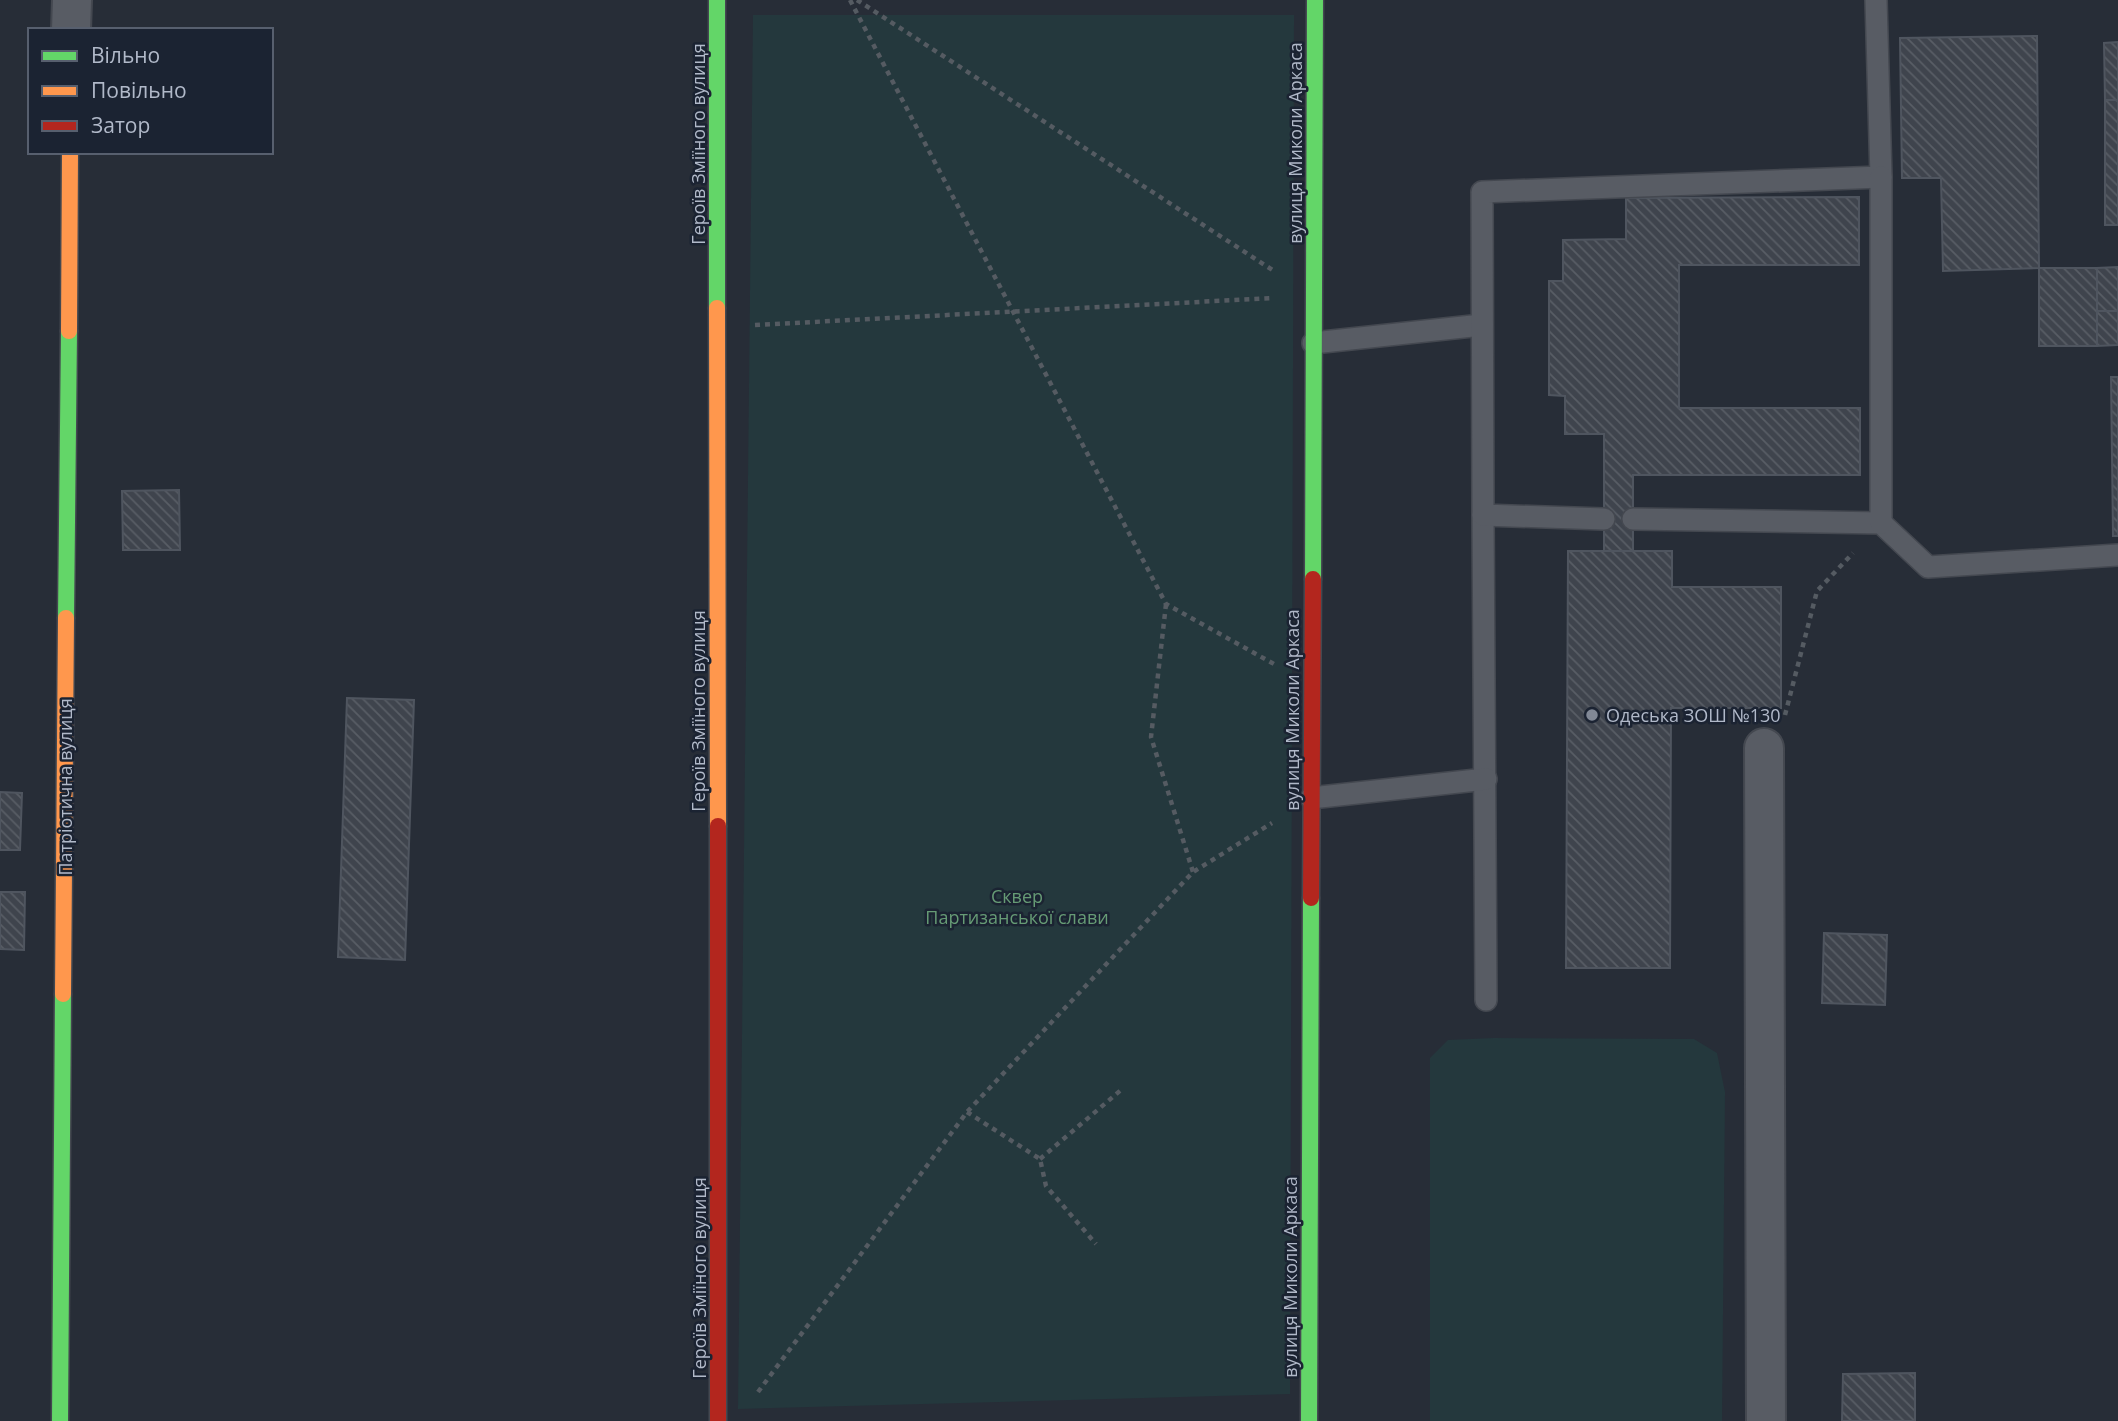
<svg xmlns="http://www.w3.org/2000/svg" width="2118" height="1421" font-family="'Open Sans',sans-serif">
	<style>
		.green { fill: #24383d }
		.building { fill: url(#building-back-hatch); stroke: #4f555f; stroke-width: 2 }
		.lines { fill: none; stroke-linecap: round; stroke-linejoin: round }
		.lane-casing { stroke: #444850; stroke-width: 24 }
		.street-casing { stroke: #444850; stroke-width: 42 }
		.fast-casing { stroke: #444850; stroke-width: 19 }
		.slow-casing { stroke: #444850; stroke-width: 19 }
		.jam-casing { stroke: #444850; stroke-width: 19 }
		.path { stroke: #555b62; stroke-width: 4.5; stroke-dasharray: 5 5; stroke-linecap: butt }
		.lane { stroke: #585c64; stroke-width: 21 }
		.street { stroke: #585c64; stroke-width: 38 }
		.fast { stroke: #63d668; stroke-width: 16 }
		.slow { stroke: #ff974d; stroke-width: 16 }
		.jam { stroke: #b3261e; stroke-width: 16 }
		.poi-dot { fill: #818896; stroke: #1b2332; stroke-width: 2.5 }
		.labels { text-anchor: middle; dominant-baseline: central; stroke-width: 5; stroke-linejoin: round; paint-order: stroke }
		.street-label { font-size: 18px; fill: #b1b9c9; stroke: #1b2332 }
		.poi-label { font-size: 18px; fill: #b1b9c9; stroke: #1b2332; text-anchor: start }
		.park-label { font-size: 18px; fill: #669b75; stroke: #1b2332 }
	</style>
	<defs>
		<pattern id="building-back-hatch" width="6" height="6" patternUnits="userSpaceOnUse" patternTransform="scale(1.75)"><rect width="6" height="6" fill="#3f444d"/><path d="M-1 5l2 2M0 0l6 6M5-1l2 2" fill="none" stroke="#585d65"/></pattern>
	</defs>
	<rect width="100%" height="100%" fill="#272d37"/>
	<!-- green -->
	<g class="green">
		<polygon points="753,15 1294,15 1290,1394 738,1409"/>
		<polygon points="1494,1038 1694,1039 1717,1053 1725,1092 1722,1421 1430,1421 1430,1058 1448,1040"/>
	</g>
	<!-- building -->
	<g class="building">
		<polygon points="2037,36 2039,268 1943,271 1941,178 1902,178 1900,38"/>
		<polygon points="2118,42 2118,100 2105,100 2104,43"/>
		<rect x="2105" y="100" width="13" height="125"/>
		<polygon points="1859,197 1859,265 1679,265 1679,408 1860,408 1860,475 1633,475 1633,551 1604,551 1604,434 1565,434 1565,396 1549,395 1549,281 1563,281 1563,240 1626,239 1626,198"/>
		<polygon points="2118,267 2118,311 2097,311 2097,268"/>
		<rect x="2039" y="268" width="58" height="78"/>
		<polygon points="2097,311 2118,311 2118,345 2097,346"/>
		<polygon points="2111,377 2118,377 2118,536 2113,536"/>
		<polygon points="179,490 180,550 123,550 122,491"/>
		<polygon points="1568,551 1672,551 1672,587 1781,587 1781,708 1671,708 1670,968 1566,968"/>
		<polygon points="347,698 414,700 405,960 338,957"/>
		<polygon points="0,792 22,793 20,850 0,850"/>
		<polygon points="0,892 25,892 24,950 0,949"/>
		<polygon points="1824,933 1887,935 1885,1005 1822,1003"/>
		<polygon points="1915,1373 1915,1421 1842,1421 1843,1374"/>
	</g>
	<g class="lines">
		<!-- lane casing -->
		<g class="lane-casing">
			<g id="lane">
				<polyline points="1313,343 1482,325"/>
				<polyline points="1483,515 1486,1000"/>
				<polyline points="1604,519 1483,515 1482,192 1881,177 1876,0"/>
				<polyline points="1633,519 1881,523 1928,567 2118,555"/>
				<polyline points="1881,523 1881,177"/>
				<polyline points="1311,798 1486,779"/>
			</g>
		</g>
		<!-- street casing -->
		<g class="street-casing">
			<g id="street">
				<polyline points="71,30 72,0"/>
				<polyline points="1764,748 1766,1421"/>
			</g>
		</g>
		<!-- fast casing -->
		<g class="fast-casing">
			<g id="fast">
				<polyline points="717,0 717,308"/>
				<polyline points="1313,579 1315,0"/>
				<polyline points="66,618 69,331"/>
				<polyline points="60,1421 63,994"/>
				<polyline points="1309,1421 1311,898"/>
			</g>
		</g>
		<!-- slow casing -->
		<g class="slow-casing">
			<g id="slow">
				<polyline points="717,308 718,826"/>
				<polyline points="69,331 70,152"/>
				<polyline points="63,994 66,618"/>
			</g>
		</g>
		<!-- jam casing -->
		<g class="jam-casing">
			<g id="jam">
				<polyline points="718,826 718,1421"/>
				<polyline points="1311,898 1313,579"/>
			</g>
		</g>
		<!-- path -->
		<g class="path">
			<polyline points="850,0 1166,604 1274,664"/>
			<polyline points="857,0 1274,271"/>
			<polyline points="755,325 1274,298"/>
			<polyline points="1166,604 1151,737 1193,872"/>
			<polyline points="1785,715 1817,591 1853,553"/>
			<polyline points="967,1112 1040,1159 1046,1186 1096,1244"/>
			<polyline points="1040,1159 1121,1090"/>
			<polyline points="758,1392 967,1112 1193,872 1272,823"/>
		</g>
		<!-- lane -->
		<use href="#lane" class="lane"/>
		<!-- street -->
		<use href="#street" class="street"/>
		<!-- fast -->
		<use href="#fast" class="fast"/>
		<!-- slow -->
		<use href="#slow" class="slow"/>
		<!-- jam -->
		<use href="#jam" class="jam"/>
	</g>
	<!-- markers -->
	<circle class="poi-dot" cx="1592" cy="715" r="7"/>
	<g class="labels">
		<!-- street labels -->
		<g class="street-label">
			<text transform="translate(1295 143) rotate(-90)">вулиця Миколи Аркаса</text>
			<text transform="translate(698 144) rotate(-90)">Героїв Зміїного вулиця</text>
			<text transform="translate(1292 710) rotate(-90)">вулиця Миколи Аркаса</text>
			<text transform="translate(698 711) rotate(-90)">Героїв Зміїного вулиця</text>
			<text transform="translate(65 787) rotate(-90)">Патріотична вулиця</text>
			<text transform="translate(1290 1277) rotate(-90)">вулиця Миколи Аркаса</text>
			<text transform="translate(699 1278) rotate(-90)">Героїв Зміїного вулиця</text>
		</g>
		<!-- poi labels -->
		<g class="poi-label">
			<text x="1606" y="715">Одеська ЗОШ №130</text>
		</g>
		<!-- park labels -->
		<g class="park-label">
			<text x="1017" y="896">Сквер<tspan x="1017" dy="21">Партизанської слави</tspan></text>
		</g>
	</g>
	<!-- legend -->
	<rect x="28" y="28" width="245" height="126" fill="#1b2332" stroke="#575f6e" stroke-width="2"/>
	<rect x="42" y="51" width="35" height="10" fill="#63d668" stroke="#575f6e" stroke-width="2"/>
	<text x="91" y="63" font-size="21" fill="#b1b9c9">Вільно</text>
	<rect x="42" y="86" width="35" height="10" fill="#ff974d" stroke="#575f6e" stroke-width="2"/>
	<text x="91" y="98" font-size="21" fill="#b1b9c9">Повільно</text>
	<rect x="42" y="121" width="35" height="10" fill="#b3261e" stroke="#575f6e" stroke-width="2"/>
	<text x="91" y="133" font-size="21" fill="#b1b9c9">Затор</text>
</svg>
